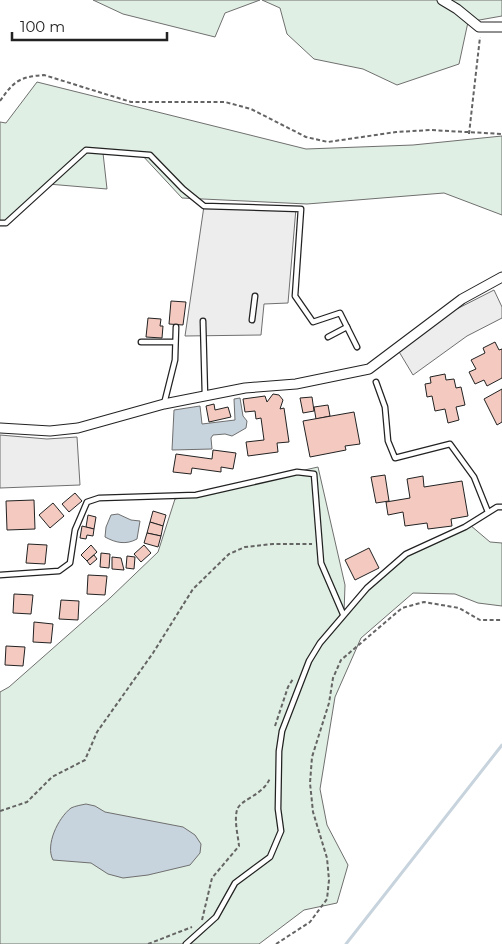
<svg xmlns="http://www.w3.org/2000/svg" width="502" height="944" font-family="Montserrat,sans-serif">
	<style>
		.green { fill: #e0efe3; stroke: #6f6f6f }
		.parking { fill: #ededed; stroke: #6f6f6f }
		.water { fill: #c7d3dd; stroke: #6f6f6f }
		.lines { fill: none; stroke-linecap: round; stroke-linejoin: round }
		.stream { stroke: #c7d3dd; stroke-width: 3 }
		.building { fill: #f3c9c0; stroke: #222 }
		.lane-casing { stroke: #222; stroke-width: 7 }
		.street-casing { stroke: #222; stroke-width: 11 }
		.path { stroke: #646464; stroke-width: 2; stroke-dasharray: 4 2.5; stroke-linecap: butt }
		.lane { stroke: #fff; stroke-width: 4.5 }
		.street { stroke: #fff; stroke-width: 9 }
	</style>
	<rect width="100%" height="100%" fill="#fff"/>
	<!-- green -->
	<g class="green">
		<polygon points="93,0 260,0 225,13 215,37 123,14"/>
		<polygon points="262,0 502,0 502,16 468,22 459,64 397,85 363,69 314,59 287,34 280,8"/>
		<polygon points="37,82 306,149 413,145 502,136 502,215 444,193 307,204 182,198 141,154 103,153 107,189 48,184 6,223 0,223 0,122 6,123"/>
		<polygon points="318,467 345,585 344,613 376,578 412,549 470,525 490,542 502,543 502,606 478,603 455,594 413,593 361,638 335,697 320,789 327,825 348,865 337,903 304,910 259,944 0,944 0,692 9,687 110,598 158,552 175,499"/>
	</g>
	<!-- parking -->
	<g class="parking">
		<polygon points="204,206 296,208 288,303 264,304 261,335 185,336"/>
		<polygon points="494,290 502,307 502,318 467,336 413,375 398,350 443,316"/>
		<polygon points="0,435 47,439 77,437 80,485 0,488"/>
	</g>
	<!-- water -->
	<g class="water">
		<polygon points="240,398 243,416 247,421 246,428 232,436 225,434 213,435 211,438 212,449 172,450 174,410 200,406 202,424 235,420 234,399"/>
		<path d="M 118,514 L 131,520 L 140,521 L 137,539 C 126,545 116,543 105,537 L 106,527 L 111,515 Z"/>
		<path d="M 86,804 L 95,806 L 105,812 L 183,827 L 195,835 L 201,844 L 200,853 L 190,865 L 148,875 L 123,878 L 108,874 L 91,863 L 53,860 C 45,845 58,818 71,808 C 75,806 81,805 86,804 Z"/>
	</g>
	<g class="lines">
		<!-- stream -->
		<polyline class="stream" points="346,944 502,745"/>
	</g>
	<!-- building -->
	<g class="building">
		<polygon points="171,301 186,302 183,325 169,324"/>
		<polygon points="148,318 161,319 160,326 163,326 162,338 146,337"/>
		<polygon points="495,342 499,350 502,349 502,378 487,386 484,380 475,384 469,372 476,369 471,360 485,353 483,348"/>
		<polygon points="445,374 446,380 454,379 456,388 461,387 465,405 456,407 459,420 448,423 445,409 435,411 432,396 427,397 425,384 431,383 430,377"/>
		<polygon points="502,389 502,422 497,425 484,399"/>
		<polygon points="273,394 279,395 283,400 280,409 284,408 289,442 277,443 278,452 248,456 246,442 264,440 261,418 256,419 255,411 245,412 243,399 265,396 267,402"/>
		<polygon points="312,397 314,411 303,413 300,398"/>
		<polygon points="214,404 215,410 228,407 231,417 209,422 206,406"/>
		<polygon points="328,405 330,416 316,419 314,407"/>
		<polygon points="354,412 360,444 345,446 346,450 310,457 303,421"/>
		<polygon points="213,450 236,453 233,469 221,467 221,472 192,468 191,474 173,472 176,454 212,459"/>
		<polygon points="385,475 389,501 376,503 371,477"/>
		<polygon points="423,476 424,487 462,481 468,516 451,519 452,526 428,529 427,523 405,526 403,512 388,515 386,502 410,498 407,479"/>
		<polygon points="75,493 82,501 69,512 62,504"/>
		<polygon points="34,500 35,529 7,530 6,501"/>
		<polygon points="53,503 64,516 50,528 39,515"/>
		<polygon points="153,511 166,515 163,526 150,522"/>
		<polygon points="88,515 96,517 94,529 86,527"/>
		<polygon points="150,522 163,526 161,536 147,533"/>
		<polygon points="82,526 94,529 93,536 87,535 86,539 80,538"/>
		<polygon points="147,533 161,536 158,547 144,543"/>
		<polygon points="28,544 47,545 45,564 26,563"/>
		<polygon points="91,545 97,552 87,561 81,555"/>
		<polygon points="144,545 151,553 141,562 134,554"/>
		<polygon points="369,548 379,568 355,580 345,560"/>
		<polygon points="101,553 110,554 109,568 100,567"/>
		<polygon points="94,555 97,559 90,565 87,561"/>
		<polygon points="127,556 135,557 134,569 126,568"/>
		<polygon points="112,557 121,558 124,570 112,569"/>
		<polygon points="88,575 107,576 105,595 87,594"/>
		<polygon points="14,594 33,595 31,614 13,613"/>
		<polygon points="61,600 79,601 78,620 59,619"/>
		<polygon points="34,622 53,624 51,643 33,642"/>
		<polygon points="6,646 25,647 23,666 5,665"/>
	</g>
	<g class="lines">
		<!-- lane casing -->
		<g class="lane-casing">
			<g id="lane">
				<polyline points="0,223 6,223 86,150 150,155 183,189 204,206 301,209 295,296 313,322 340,313 347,327"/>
				<polyline points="252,320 255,296"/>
				<polyline points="203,321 205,396"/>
				<polyline points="328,337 347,327 357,347"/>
				<polyline points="141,342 175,342"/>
				<polyline points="376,382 385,407 388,441 395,458 450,444 474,477 488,512"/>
				<polyline points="164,404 175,360 176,327"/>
				<polyline points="0,575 59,571 70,563 75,530 87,502 99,498 196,495 297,472 314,474 321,563 343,614"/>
				<polyline points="186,944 216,917 235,883 270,857 281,831 278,809 279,751 282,731 309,661 320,643 367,588 406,554 465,527 497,507 502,507"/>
			</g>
		</g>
		<!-- street casing -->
		<g class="street-casing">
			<g id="street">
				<polyline points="442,0 457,9 479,27 502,27"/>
				<polyline points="0,428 50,431 78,428 164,404 245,388 296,384 369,369 462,299 502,277"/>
			</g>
		</g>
		<!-- path -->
		<g class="path">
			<path d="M 0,101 C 14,81 19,77 44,75 L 131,102 L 225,102 L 251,109 L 306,137 L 328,142 L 396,132 L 431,130 L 502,134"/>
			<polyline points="469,134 480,37"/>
			<polyline points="275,726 288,687 293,679"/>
			<polyline points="0,811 27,802 52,777 85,760 97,732 153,653 193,589 229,554 245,547 273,544 312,544"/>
			<path d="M 202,920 L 212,878 L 239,846 C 238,835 234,821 237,810 C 240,799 263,796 270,778"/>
			<polyline points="148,944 192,927"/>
			<polyline points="276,944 310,922 327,899 329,880 327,858 313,812 310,783 312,757 329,703 333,678 341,660 402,608 424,602 459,608 480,620 502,620"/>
		</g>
		<!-- lane -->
		<use href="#lane" class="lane"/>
		<!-- street -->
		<use href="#street" class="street"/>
	</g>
	<!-- scale -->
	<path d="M12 32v8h155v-8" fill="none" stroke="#222222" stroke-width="2.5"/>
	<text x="20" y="32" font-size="15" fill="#222222" stroke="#ffffff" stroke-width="4" paint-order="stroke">100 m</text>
</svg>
